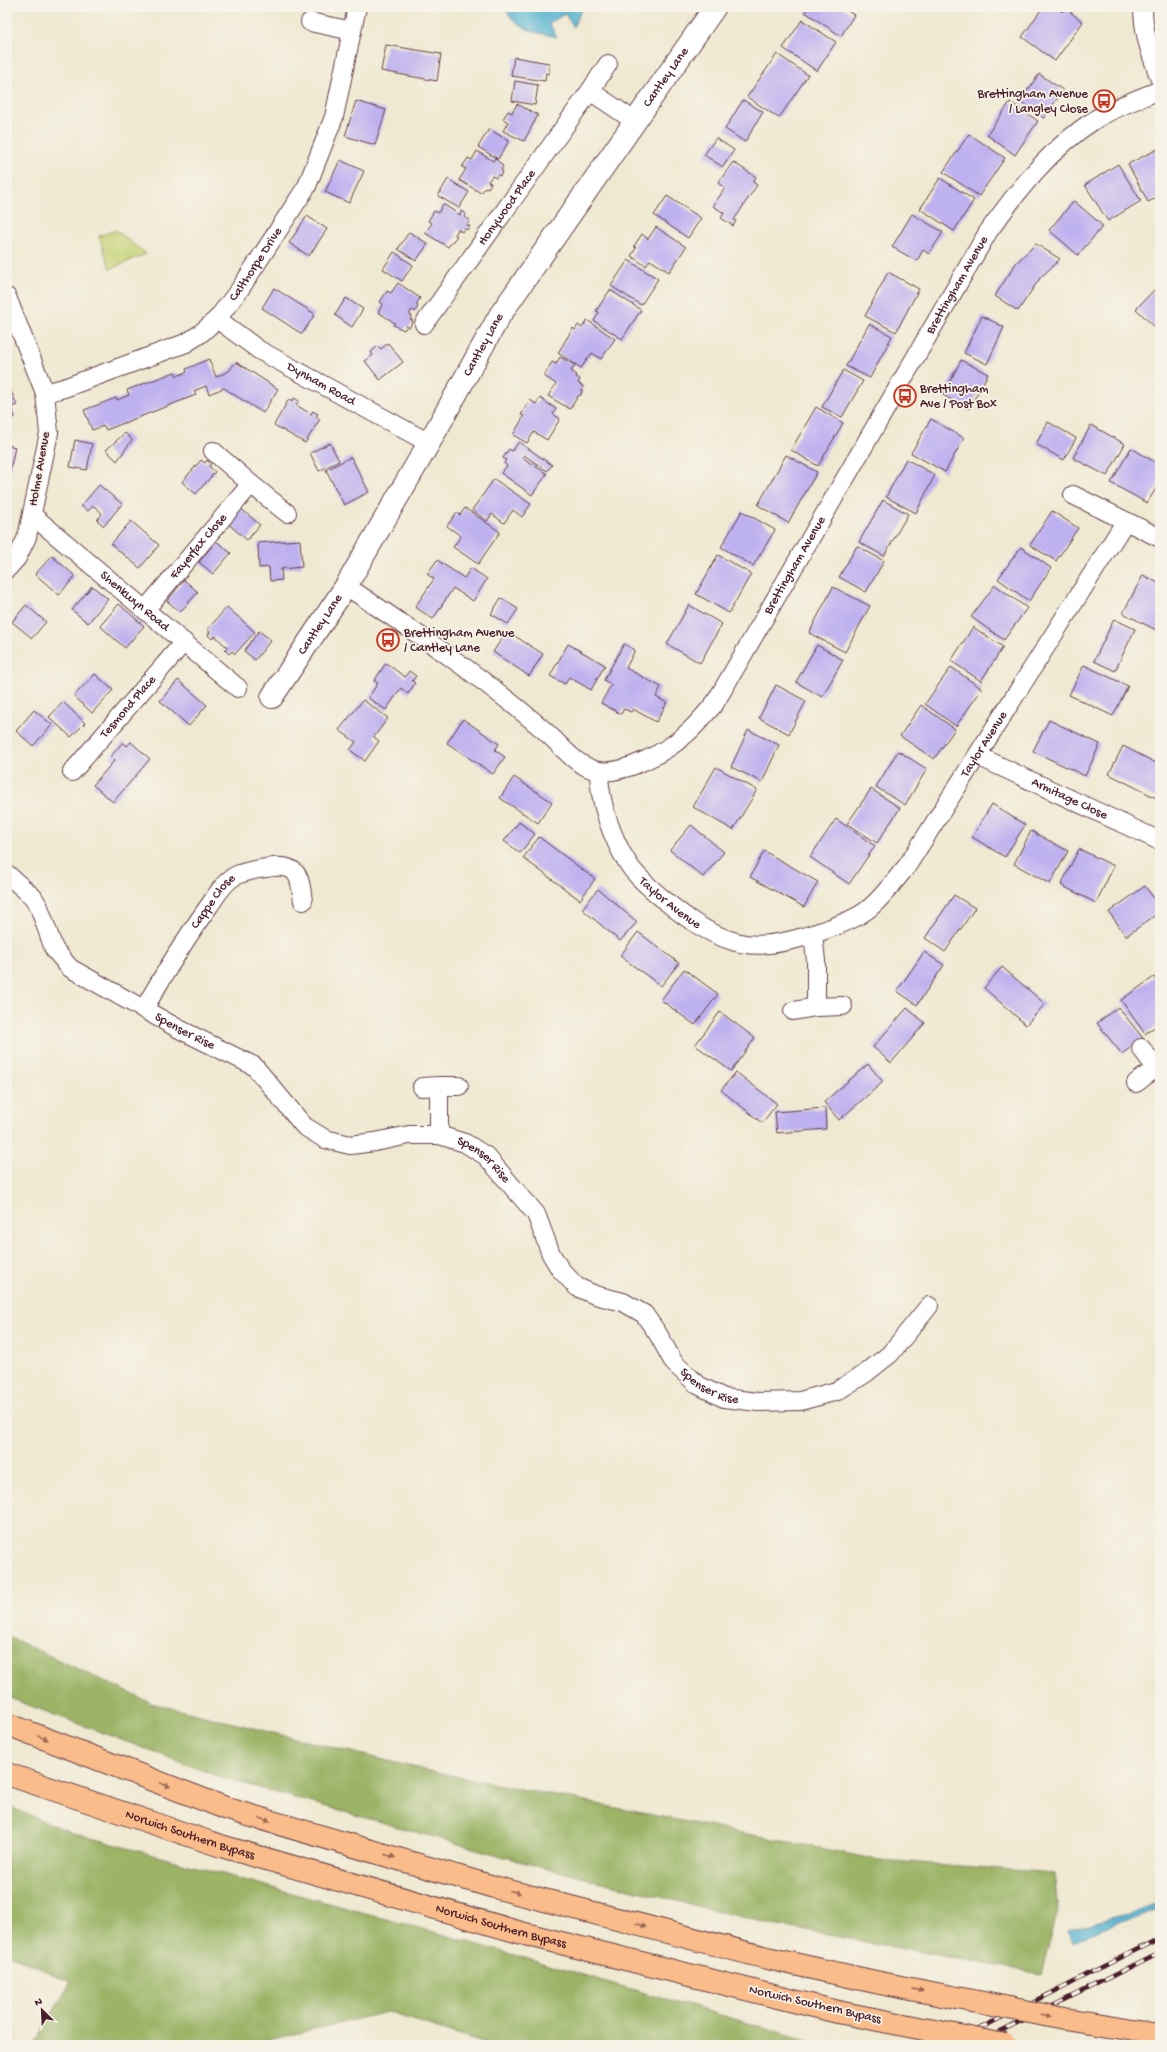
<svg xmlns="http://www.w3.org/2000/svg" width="1167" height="2052" font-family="'Gochi Hand',sans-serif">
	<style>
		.green { fill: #c4d274; stroke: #877850 }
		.forest { fill: #9bb466; stroke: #726a48 }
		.water { fill: #52b2d1; stroke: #4e687e }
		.building { fill: #beb1ef }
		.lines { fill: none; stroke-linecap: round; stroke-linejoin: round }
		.minor-casing { stroke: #633d44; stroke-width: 20 }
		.tertiary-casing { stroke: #633d44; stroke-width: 24 }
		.trunk-casing { stroke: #633d44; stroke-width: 24 }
		.minor { stroke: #fff; stroke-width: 18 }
		.tertiary { stroke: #fff; stroke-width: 22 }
		.trunk { stroke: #f9bc8a; stroke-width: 22 }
		.rail-casing { stroke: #4a1f2b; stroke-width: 4.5 }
		.rail { stroke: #f7f3e8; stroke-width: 3; stroke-dasharray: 9; stroke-linecap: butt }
		.trunk-bridge-casing { stroke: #633d44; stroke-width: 24; stroke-linecap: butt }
		.trunk-bridge { stroke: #f9bc8a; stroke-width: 22 }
		.oneway { fill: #996656 }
		.labels { text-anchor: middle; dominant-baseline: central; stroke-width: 3.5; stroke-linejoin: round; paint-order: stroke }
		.street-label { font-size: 13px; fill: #4a1f2b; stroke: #f7f3e8 }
		.poi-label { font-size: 13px; fill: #4a1f2b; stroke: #f7f3e8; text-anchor: start }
	</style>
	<rect width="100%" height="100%" fill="#f7f3e8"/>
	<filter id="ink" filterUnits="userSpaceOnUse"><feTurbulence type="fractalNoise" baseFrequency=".025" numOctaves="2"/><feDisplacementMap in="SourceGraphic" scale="8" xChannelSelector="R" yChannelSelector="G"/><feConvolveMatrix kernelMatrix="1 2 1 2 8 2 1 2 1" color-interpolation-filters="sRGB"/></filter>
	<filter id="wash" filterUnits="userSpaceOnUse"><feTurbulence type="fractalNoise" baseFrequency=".012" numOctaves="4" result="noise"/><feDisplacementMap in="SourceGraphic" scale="16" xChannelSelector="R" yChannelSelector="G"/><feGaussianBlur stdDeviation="0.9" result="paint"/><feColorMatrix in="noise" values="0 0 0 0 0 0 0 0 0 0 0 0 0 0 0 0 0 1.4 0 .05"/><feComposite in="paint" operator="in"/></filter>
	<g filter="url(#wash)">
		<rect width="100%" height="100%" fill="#efe9d1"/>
		<!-- green -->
		<polygon class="green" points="116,230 146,254 110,269 99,236"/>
		<!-- forest -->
		<g class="forest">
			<polygon points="7,1636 151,1703 425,1770 879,1860 1054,1873 1058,1910 1041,1974 774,1925 537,1866 220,1777 7,1697"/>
			<polygon points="7,1806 73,1833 452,1937 817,2043 814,2045 492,2045 387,2012 248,2045 33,2045 71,1982 7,1954"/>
		</g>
		<!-- water -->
		<g class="water">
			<path d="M 504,7 L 583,7 L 573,27 L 565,14 L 549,23 L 557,37 C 533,32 517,30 504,7 Z"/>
			<path d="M 1160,1904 L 1160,1909 L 1099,1929 L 1073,1943 L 1068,1931 C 1098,1919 1130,1915 1160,1904 Z"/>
		</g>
		<g id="blocks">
			<!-- building -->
			<g class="building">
				<polygon points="809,7 842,7 854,15 841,36 805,12"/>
				<polygon points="1043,7 1056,7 1062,12 1065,8 1083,22 1055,61 1022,37"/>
				<polygon points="802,20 836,42 817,71 783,48"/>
				<polygon points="386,45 441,54 437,81 381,71"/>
				<polygon points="777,54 808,75 779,118 747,97"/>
				<polygon points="514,57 549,63 549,74 546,73 545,81 511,76"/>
				<polygon points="1039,74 1063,90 1044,118 1020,101"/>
				<polygon points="515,81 538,85 535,105 512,101"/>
				<polygon points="743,100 763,112 745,142 725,129"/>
				<polygon points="356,101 386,110 375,145 345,136"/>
				<polygon points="1010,102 1038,121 1015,155 987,135"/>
				<polygon points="517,104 538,115 524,141 503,131 508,122 503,119 508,111 512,113"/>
				<polygon points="489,129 509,141 498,159 478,147"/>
				<polygon points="969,134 1005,158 979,196 943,172"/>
				<polygon points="716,138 734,150 723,167 704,155"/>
				<polygon points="1160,148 1160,196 1148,202 1128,164"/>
				<polygon points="477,151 493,161 495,158 503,166 501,170 503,171 500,176 498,175 496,178 492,176 488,182 491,183 488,188 486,187 481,193 459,180 466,169 462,167 468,158 472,160"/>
				<polygon points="340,160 364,171 349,203 325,192"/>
				<polygon points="733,162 756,177 753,182 757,185 734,220 736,221 733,226 721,218 724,213 713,206 725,188 718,183"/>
				<polygon points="1118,164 1141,201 1108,221 1085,185"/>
				<polygon points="940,178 974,200 954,231 920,209"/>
				<polygon points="448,179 469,192 459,208 438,196"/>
				<polygon points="667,196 701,218 688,238 654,215"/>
				<polygon points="1074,201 1103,226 1078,255 1049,230"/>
				<polygon points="443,204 460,215 461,211 466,214 464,217 470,220 467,225 470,226 467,230 465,228 462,232 458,229 455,235 457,236 448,247 425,233 432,223 428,221 434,211 438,213"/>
				<polygon points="912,214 943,232 929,254 923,250 917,261 892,247"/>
				<polygon points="307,216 327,229 309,256 289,243"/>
				<polygon points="656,227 686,247 669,272 650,260 646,266 631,256 636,248 634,246 642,234 648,239"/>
				<polygon points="409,232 428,244 416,261 398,249"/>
				<polygon points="1036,244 1060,259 1040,278 1018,311 995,296 1016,263"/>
				<polygon points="394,252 413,265 402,281 383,269"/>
				<polygon points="628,260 658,279 641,305 611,286"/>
				<polygon points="888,272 919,289 896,332 865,316"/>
				<polygon points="398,283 420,298 416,305 418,306 415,312 412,310 409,314 412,316 410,319 413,321 409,328 407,326 404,330 393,325 395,323 378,312 383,304 380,302 387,291 391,293"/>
				<polygon points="274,288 315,314 302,334 262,308"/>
				<polygon points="1156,288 1160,292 1160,332 1136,309"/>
				<polygon points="610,290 641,310 622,339 594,321 599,312 596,311"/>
				<polygon points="346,298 363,309 352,327 335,315"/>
				<polygon points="982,316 1004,327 987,364 964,353"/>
				<polygon points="587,320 615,339 601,359 592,353 581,368 558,353 573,328 575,330 578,325 582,328"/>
				<polygon points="869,324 892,336 870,378 846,366"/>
				<polygon points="388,343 403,362 380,380 365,361 373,355 371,352 378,346 381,349"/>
				<polygon points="560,357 575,365 571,371 577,375 576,377 580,379 578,383 583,386 581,395 578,396 570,409 548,396 556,384 544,376 552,362 556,364"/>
				<polygon points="209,359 216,377 229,371 236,362 278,389 263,413 224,388 209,394 206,386 194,391 196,395 106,430 104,426 92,430 84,410 116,398 117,400 129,395 127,390 175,372 177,376 187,372 186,369"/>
				<polygon points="961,360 988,374 969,409 943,395"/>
				<polygon points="843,370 863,381 842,417 822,407"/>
				<polygon points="7,382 17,405 11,407 15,417 7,420"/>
				<polygon points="294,398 299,401 296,405 311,414 313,411 318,414 316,417 320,419 305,443 274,425 289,399 292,401"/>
				<polygon points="540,398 556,409 553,414 560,419 547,440 534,432 527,443 513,435 524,416 521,415 530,400 536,404"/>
				<polygon points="816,407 843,423 818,466 791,450"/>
				<polygon points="931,419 964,438 945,472 911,453"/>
				<polygon points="1048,422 1076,438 1064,460 1036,444"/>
				<polygon points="1091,425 1125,444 1107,476 1073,458"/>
				<polygon points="125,433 132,440 117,461 106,450"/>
				<polygon points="75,440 92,444 87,470 70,467"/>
				<polygon points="519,442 552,465 547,471 524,455 522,457 547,474 532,495 501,473 507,466 504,463 506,460 503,458 509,449 512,451"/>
				<polygon points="330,443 339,461 319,471 310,453"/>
				<polygon points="7,445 15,447 8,480 7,480"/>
				<polygon points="1131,448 1160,465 1160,482 1147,503 1111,483"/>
				<polygon points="786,455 817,472 788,523 758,505"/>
				<polygon points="351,457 369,492 344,505 326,470"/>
				<polygon points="906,459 935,475 916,513 886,497"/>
				<polygon points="201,460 205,463 207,460 211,464 209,466 215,472 196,494 182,482"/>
				<polygon points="494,479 531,504 522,517 513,510 504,523 492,514 487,521 472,510"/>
				<polygon points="99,485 122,504 104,526 97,520 102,514 98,509 93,506 88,511 81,506"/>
				<polygon points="883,500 908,514 884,556 859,542"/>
				<polygon points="239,507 260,525 247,540 226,522"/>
				<polygon points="465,508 500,532 478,564 453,547 461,536 447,526 457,512 460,515"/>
				<polygon points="742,511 775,530 753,566 721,547"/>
				<polygon points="1052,511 1078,528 1056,561 1030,545"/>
				<polygon points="131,521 159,545 140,568 111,544"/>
				<polygon points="300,540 302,567 281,569 282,580 270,581 269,567 259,568 258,543"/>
				<polygon points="216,541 231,553 213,574 199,562"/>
				<polygon points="857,546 884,561 866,592 839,577"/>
				<polygon points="1021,547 1051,568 1029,601 998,579"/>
				<polygon points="718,555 751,574 729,613 696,594"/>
				<polygon points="52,556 75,576 59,595 35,574"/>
				<polygon points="437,560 464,578 471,568 487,579 473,601 453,588 433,619 415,607 434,579 427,574"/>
				<polygon points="1143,575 1160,584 1160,628 1158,631 1123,613"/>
				<polygon points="184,580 198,592 180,612 167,601"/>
				<polygon points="995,585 1027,608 1004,640 971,617"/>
				<polygon points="92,586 108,599 88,623 72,610"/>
				<polygon points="833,587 870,606 845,652 809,633"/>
				<polygon points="501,598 518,609 508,624 491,614"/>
				<polygon points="119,604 144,626 125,648 100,626"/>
				<polygon points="26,605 46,622 32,638 12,622"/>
				<polygon points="689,605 722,624 700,663 667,644"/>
				<polygon points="227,607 255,632 235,654 232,651 229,654 225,650 227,647 215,636 212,639 208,635 210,632 207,630"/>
				<polygon points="1114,619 1135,629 1115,671 1094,661"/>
				<polygon points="973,627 1003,647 981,681 951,661"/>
				<polygon points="259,631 271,640 255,660 244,651"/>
				<polygon points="507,631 543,654 529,676 493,652"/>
				<polygon points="568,644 605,665 591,690 569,677 565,684 550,676"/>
				<polygon points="624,644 635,650 626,668 661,687 656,697 667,703 656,722 633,709 631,712 624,709 621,714 601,703 611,685 604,680"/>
				<polygon points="817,645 843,660 822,697 796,682"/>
				<polygon points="386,663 405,677 409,671 416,676 412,681 415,683 408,694 401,688 386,710 368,698 378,683 374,681"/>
				<polygon points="1084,665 1128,686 1113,716 1069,695"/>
				<polygon points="951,667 982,689 956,726 925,704"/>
				<polygon points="95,674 113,690 92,713 74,696"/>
				<polygon points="178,680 207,705 189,726 160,701"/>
				<polygon points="776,685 806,701 789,734 759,718"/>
				<polygon points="363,700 388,718 374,737 379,741 365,761 350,750 356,742 339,730"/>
				<polygon points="63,702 85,723 71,737 49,717"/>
				<polygon points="921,705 955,729 934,759 900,736"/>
				<polygon points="34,710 52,725 33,746 16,731"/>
				<polygon points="463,719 499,744 495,750 505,757 493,774 447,743"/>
				<polygon points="1049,720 1100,744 1085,776 1033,751"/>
				<polygon points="748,730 779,745 762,782 731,767"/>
				<polygon points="123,742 127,746 131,742 150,759 113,802 93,785 114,761 110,757"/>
				<polygon points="1123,746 1160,765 1160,800 1109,774"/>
				<polygon points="898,751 927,769 905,805 876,787"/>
				<polygon points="716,767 757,790 733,830 693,807"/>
				<polygon points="514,777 552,802 538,823 500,798"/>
				<polygon points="871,789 900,808 877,843 847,824"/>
				<polygon points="992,804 1025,825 1005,857 972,837"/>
				<polygon points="836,819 875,846 849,884 810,857"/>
				<polygon points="519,822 535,834 520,853 504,841"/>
				<polygon points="691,825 724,852 703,877 670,850"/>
				<polygon points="1031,831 1068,851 1050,884 1014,864"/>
				<polygon points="539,837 595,879 580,900 523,858"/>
				<polygon points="1079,849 1114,866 1096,903 1061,885"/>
				<polygon points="764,851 818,882 804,907 750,877"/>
				<polygon points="1145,886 1160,907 1160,912 1126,936 1109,912"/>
				<polygon points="598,889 637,922 620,941 582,909"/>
				<polygon points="954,895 975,908 945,952 925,938"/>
				<polygon points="638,932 679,963 661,986 620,956"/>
				<polygon points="924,952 944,965 917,1005 897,991"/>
				<polygon points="1002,967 1045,1004 1026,1025 984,988"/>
				<polygon points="684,969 718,994 695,1025 661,1000"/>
				<polygon points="1154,977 1160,986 1160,1023 1145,1034 1121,1000"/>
				<polygon points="1118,1007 1143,1038 1122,1054 1097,1023"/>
				<polygon points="907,1008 925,1023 891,1063 873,1047"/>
				<polygon points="720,1012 755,1038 731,1071 695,1045"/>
				<polygon points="868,1064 883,1082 839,1120 824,1102"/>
				<polygon points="736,1072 777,1104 762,1123 721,1090"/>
				<polygon points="825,1108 826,1129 777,1133 775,1112"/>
			</g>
		</g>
	</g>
	<g filter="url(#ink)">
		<use href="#blocks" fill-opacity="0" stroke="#633d44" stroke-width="1"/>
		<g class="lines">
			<!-- minor casing -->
			<g class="minor-casing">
				<g id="minor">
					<path d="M 1143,7 C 1143,33 1151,55 1160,79"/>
					<polyline points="310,22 352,31"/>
					<polyline points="590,91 608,64"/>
					<polyline points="7,297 45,393 49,433 27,537 17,558 7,569"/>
					<path id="s1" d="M 217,319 L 259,350 L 429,443"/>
					<path id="s2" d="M 424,324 L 590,91 L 636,122"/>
					<path id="s3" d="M 45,393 L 64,388 L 186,343 L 200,334 L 217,319 L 240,289 L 307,186 L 334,117 L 357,7"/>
					<polyline points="213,451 251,484"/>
					<polyline points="1073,495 1160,538"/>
					<path id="s4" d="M 32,515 L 238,688"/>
					<path id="s5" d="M 346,586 C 415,632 483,677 546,732 C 562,746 576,767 599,771 C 624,775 668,751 686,734 C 697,725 706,713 715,703 L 988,232 C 1019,189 1050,148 1096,119 C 1115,107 1138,99 1160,90"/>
					<path id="s6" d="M 145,610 L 251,484 L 287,513"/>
					<path id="s7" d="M 978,756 L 1160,841"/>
					<path id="s8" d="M 599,771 C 599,802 612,839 629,865 C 636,876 647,885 656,893 C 679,913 706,934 736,942 C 762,950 800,939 825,930 C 841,924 861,917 873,905 C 886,893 896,879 907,866 L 1125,522"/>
					<path id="s9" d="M 72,772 L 184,642"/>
					<path id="s10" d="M 7,874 L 33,897 L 39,907 L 54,949 L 70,968 L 179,1029 L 254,1066 L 304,1126 L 325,1139 L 350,1145 L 375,1142 L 409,1135 L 439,1135 L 465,1143 L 486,1156 L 536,1214 L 551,1254 L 560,1269 L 577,1287 L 595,1295 L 623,1302 L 644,1314 L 658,1334 L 674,1363 L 698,1385 L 724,1398 L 758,1402 L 800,1401 L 837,1391 L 866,1373 L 890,1354 L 929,1306"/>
					<polyline points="813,934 816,961 816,1007 843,1006"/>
					<path id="s11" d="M 144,1009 C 164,974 185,939 209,906 C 216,896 224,882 235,876 C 246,870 261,869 273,867 C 300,864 300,880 303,901"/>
					<polyline points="793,1011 816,1007"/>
					<polyline points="1141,1048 1156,1068"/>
					<polyline points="1136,1083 1160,1065"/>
					<polyline points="422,1087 439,1086"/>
					<polyline points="439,1135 439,1086 459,1086"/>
				</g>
			</g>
			<!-- tertiary casing -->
			<g class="tertiary-casing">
				<g id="tertiary">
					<path id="s12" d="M 272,697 L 346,586 L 429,443 L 500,315 L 715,7"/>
				</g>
			</g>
			<!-- trunk casing -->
			<g class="trunk-casing">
				<g id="trunk">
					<polyline points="7,1724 228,1809 494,1887 767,1958 880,1983"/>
					<path id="s13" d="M 7,1774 L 221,1846 L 525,1934 L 838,2012"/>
				</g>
			</g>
			<!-- minor -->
			<use href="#minor" class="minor"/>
			<!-- tertiary -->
			<use href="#tertiary" class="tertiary"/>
			<!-- trunk -->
			<use href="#trunk" class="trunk"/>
			<!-- rail casing -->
			<g class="rail-casing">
				<g id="rail">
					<polyline points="947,2045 1160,1938"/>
					<polyline points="975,2045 1160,1952"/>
				</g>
			</g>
			<!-- rail -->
			<use href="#rail" class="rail"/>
			<!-- trunk-bridge casing -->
			<g class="trunk-bridge-casing">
				<g id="trunk-bridge">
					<polyline points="880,1983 1065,2019 1160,2034"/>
					<polyline points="838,2012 1005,2045"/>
				</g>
			</g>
			<!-- trunk-bridge -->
			<use href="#trunk-bridge" class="trunk-bridge"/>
		</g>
		<!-- one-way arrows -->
		<defs><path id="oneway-solid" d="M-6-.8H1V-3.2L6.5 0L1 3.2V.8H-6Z"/></defs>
		<g class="oneway">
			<use href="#oneway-solid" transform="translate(43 1738) rotate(21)"/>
			<use href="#oneway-solid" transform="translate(165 1785) rotate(21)"/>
			<use href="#oneway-solid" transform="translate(265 1820) rotate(16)"/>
			<use href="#oneway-solid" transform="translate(390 1856) rotate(16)"/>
			<use href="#oneway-solid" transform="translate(515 1892) rotate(15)"/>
			<use href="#oneway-solid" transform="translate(641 1925) rotate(15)"/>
			<use href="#oneway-solid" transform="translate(918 1990) rotate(11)"/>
			<use href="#oneway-solid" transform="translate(1046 2016) rotate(11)"/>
		</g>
	</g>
	<!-- icons -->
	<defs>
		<g id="bus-ring" transform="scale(1.15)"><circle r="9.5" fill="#f7f3e8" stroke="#c8321e" stroke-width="1.5"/><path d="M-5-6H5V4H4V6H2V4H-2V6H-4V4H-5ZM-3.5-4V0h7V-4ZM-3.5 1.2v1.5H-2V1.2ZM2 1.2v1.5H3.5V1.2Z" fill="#c8321e"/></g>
	</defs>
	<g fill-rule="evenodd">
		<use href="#bus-ring" x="1104" y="101"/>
		<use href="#bus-ring" x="905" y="396"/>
		<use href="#bus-ring" x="388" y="640"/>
	</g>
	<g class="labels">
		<!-- street labels -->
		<g class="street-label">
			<text stroke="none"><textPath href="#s12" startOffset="735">Cantley Lane</textPath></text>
			<text stroke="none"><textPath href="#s2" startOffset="143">Honywood Place</textPath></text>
			<text stroke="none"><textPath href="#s3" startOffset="256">Calthorpe Drive</textPath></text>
			<text stroke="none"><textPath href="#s5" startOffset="937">Brettingham Avenue</textPath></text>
			<text stroke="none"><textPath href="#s12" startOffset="411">Cantley Lane</textPath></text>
			<text stroke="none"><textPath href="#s1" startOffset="123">Dynham Road</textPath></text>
			<text transform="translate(40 469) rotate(-80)">Holme Avenue</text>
			<text stroke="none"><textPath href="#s6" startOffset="83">Fayerfax Close</textPath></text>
			<text stroke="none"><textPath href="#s5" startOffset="613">Brettingham Avenue</textPath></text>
			<text stroke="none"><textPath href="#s4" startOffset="134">Shenkwyn Road</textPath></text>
			<text stroke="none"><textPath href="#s12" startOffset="87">Cantley Lane</textPath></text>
			<text stroke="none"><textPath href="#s9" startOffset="86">Tesmond Place</textPath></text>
			<text stroke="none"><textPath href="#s8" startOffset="575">Taylor Avenue</textPath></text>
			<text stroke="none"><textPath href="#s7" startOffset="101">Armitage Close</textPath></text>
			<text stroke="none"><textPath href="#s8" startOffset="156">Taylor Avenue</textPath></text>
			<text stroke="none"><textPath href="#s11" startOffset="128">Cappe Close</textPath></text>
			<text stroke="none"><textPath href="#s10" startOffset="247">Spenser Rise</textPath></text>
			<text stroke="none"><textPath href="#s10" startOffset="595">Spenser Rise</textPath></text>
			<text stroke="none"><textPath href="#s10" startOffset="930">Spenser Rise</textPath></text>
			<text stroke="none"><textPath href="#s13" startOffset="193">Norwich Southern Bypass</textPath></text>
			<text stroke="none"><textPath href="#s13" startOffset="517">Norwich Southern Bypass</textPath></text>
			<text transform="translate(815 2005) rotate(13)">Norwich Southern Bypass</text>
		</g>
		<!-- poi labels -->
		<g class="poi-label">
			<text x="1088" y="94" text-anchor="end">Brettingham Avenue<tspan x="1088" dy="15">/ Langley Close</tspan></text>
			<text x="920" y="389">Brettingham<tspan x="920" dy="15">Ave / Post Box</tspan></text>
			<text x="404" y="633">Brettingham Avenue<tspan x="404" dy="15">/ Cantley Lane</tspan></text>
		</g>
	</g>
	<!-- margin -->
	<rect width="1167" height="2052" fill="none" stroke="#f7f3e8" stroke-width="24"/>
	<!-- north arrow -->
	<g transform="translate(42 2010) rotate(336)" stroke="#f7f3e8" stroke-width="3" paint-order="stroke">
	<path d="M0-3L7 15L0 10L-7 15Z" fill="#4a1f2b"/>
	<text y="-6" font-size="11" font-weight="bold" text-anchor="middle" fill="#4a1f2b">N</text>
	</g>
</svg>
